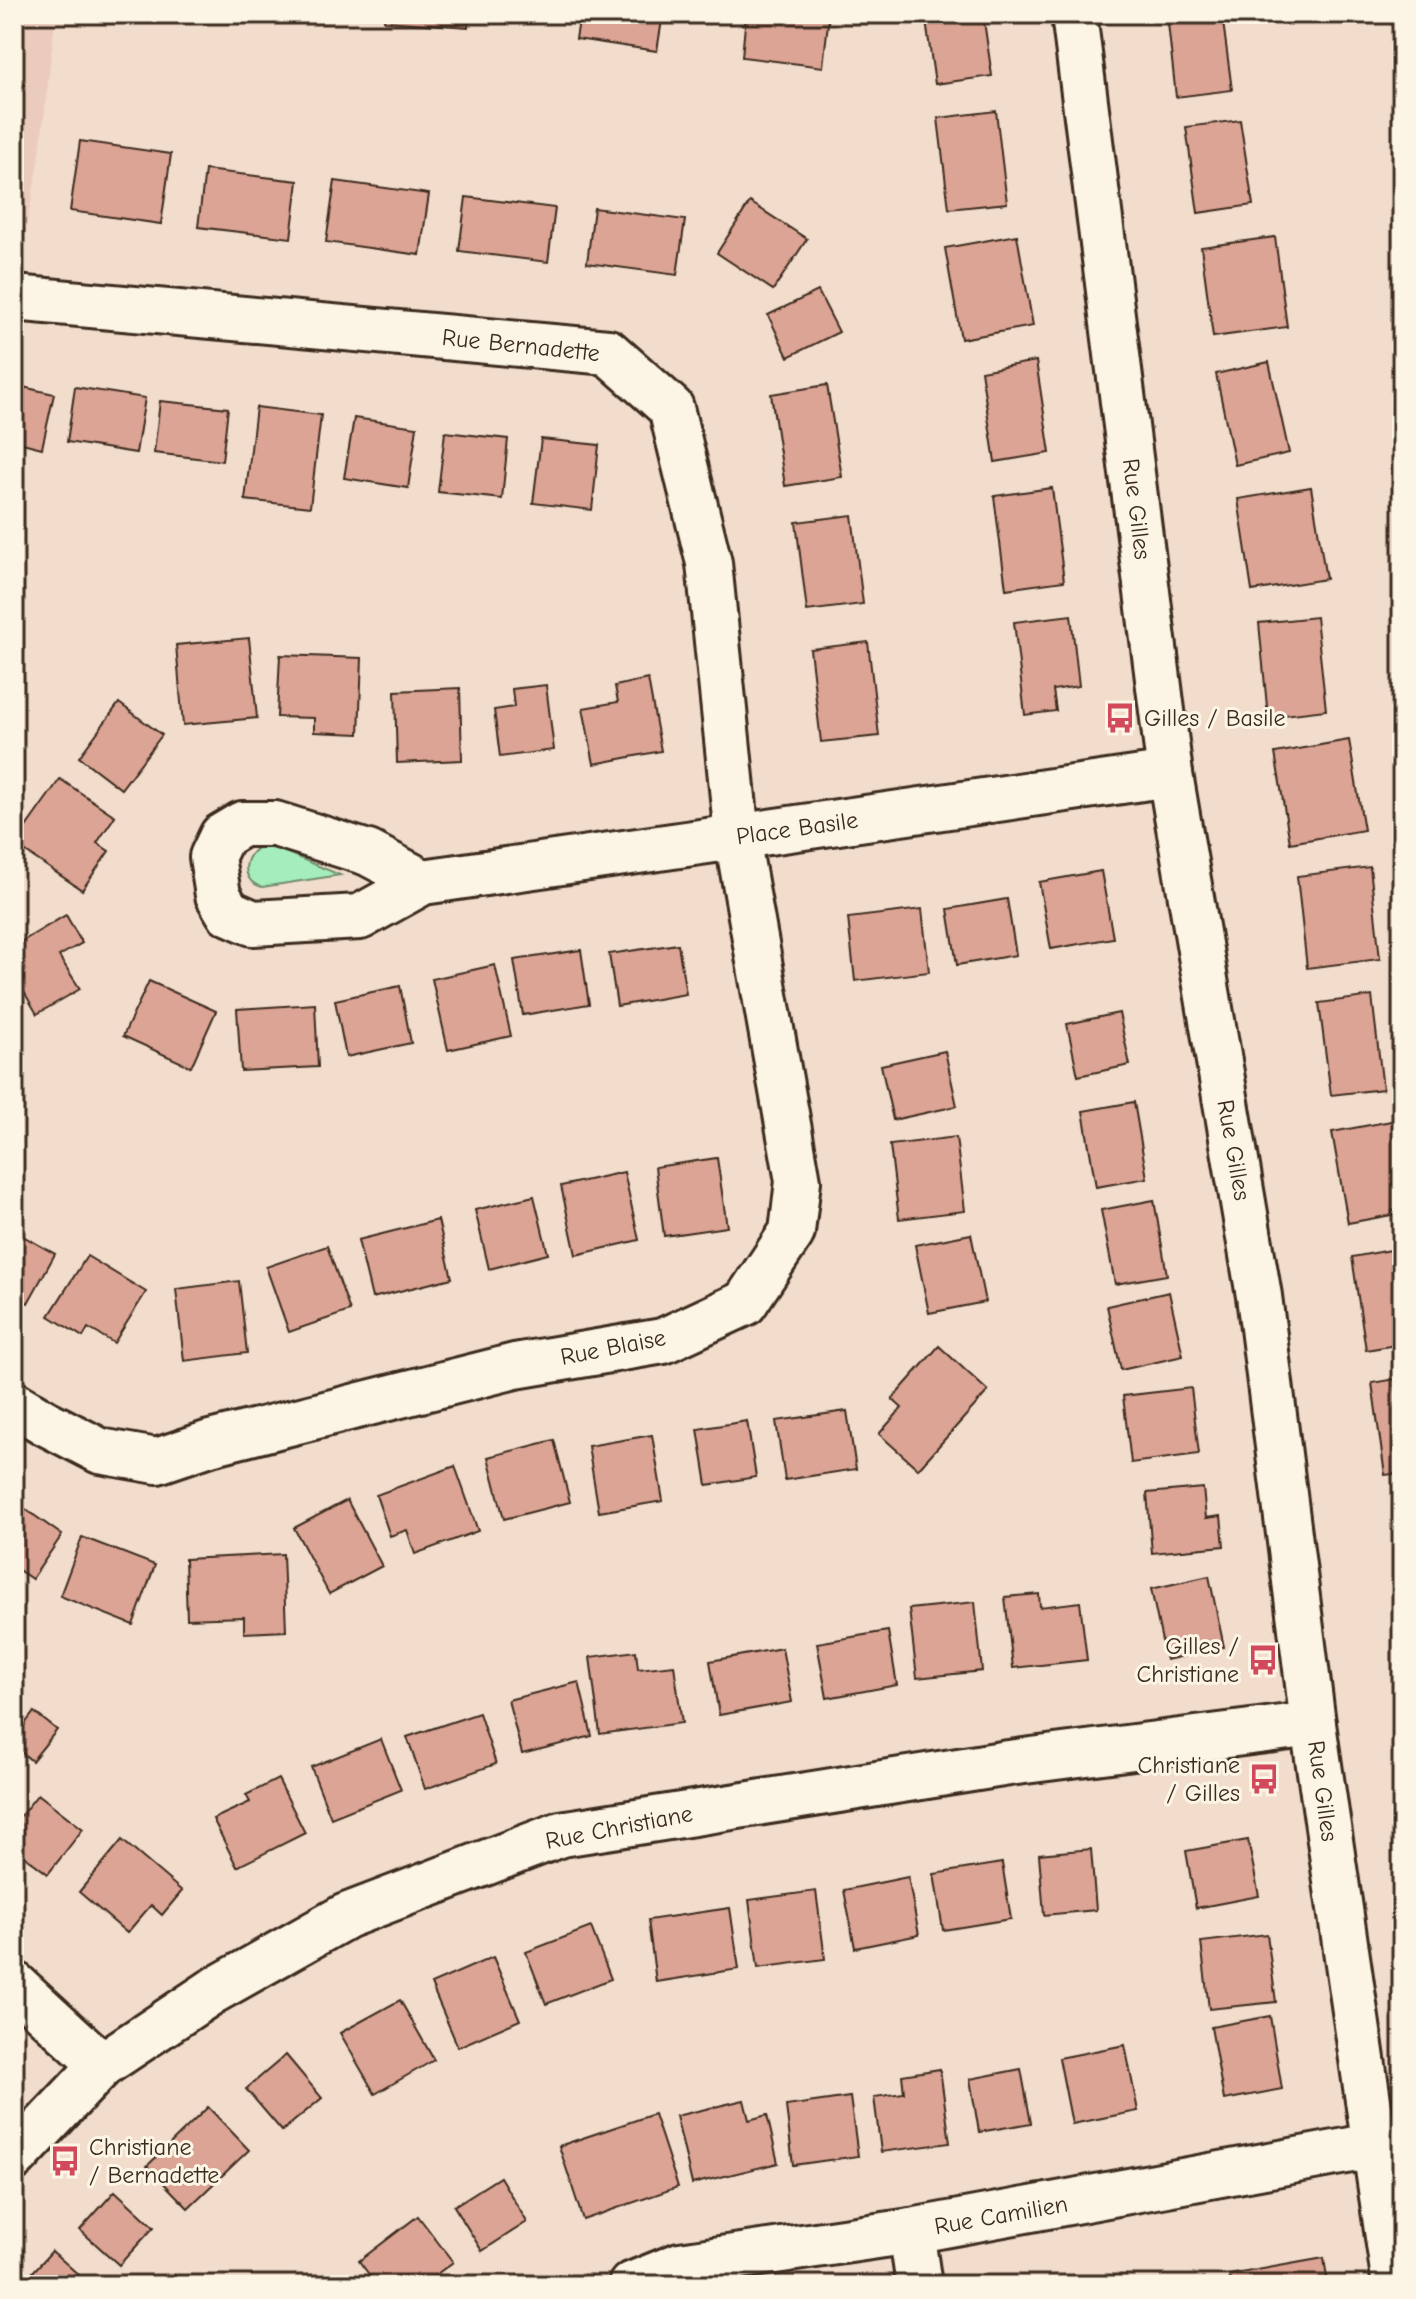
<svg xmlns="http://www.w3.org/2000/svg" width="1416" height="2299" font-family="'Comic Neue',sans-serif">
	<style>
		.built { fill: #ebccbc }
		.green { fill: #a5eebc; stroke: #708c6d; stroke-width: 2 }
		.building { fill: #dca494; stroke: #3b2a1e; stroke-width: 2 }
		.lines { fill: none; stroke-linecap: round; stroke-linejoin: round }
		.minor-casing { stroke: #3b2a1e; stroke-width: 50 }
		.minor { stroke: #fcf5e5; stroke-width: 44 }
		.labels { text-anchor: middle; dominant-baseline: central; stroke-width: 6; stroke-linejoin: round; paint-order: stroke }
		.street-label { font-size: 24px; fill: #3b2a1e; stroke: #fcf5e5 }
		.poi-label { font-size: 24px; fill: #3b2a1e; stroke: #fcf5e5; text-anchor: start }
	</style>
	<rect width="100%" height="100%" fill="#f2ddcd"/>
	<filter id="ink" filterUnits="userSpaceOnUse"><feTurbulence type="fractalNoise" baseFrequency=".0125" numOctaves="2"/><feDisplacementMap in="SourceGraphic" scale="16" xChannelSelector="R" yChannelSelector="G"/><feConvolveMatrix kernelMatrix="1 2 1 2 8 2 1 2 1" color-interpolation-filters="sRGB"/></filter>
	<g filter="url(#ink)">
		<!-- built -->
		<polygon class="built" points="14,14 56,14 39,161 25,235 14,233"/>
		<!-- green -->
		<path class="green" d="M 266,844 L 340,875 L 262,887 C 237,880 244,850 266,844 Z"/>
		<!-- building -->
		<g class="building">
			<polygon points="385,14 469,14 468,27 384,21"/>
			<polygon points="580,14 663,14 657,51 576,39"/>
			<polygon points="746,14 829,14 823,67 742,57"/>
			<polygon points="925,14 983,14 992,76 935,84"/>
			<polygon points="1167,14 1222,14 1232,90 1176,97"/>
			<polygon points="996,111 1007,203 949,209 938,118"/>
			<polygon points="1240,120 1253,205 1198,213 1186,127"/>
			<polygon points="80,141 171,154 161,224 70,211"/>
			<polygon points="205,170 298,181 291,238 198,227"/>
			<polygon points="335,181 429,194 420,255 326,242"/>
			<polygon points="466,197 555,208 548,262 459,251"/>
			<polygon points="750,202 807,239 773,290 717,253"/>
			<polygon points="594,208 685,220 677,275 587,263"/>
			<polygon points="1017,235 1033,326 961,339 945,248"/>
			<polygon points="1275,237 1287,327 1213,337 1201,247"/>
			<polygon points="818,291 839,332 788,357 768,315"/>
			<polygon points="1036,361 1050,453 995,462 981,371"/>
			<polygon points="1269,362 1289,453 1235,465 1216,374"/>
			<polygon points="14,385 54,394 42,448 14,441"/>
			<polygon points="827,385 842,477 785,486 771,394"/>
			<polygon points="75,387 145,398 136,453 67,442"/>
			<polygon points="160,401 228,408 222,461 154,453"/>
			<polygon points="256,407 321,415 310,507 245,500"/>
			<polygon points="354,418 417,427 408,488 344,478"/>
			<polygon points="445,432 508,439 502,499 438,492"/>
			<polygon points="541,439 599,445 592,510 533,503"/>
			<polygon points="1311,487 1326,579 1252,591 1238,499"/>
			<polygon points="1052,488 1064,581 1006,589 994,496"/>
			<polygon points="852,515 863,604 807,611 796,522"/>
			<polygon points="1071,615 1079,686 1053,690 1056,711 1025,715 1014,622"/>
			<polygon points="1316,617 1326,710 1268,717 1259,623"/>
			<polygon points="249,638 257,718 183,725 176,645"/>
			<polygon points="868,642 879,736 821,742 810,649"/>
			<polygon points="280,655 362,658 359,734 314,732 314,718 277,717"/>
			<polygon points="648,679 661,751 594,764 583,708 618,702 615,686"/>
			<polygon points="546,685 554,750 500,757 494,710 514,707 512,689"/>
			<polygon points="460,688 462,760 397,763 395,691"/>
			<polygon points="119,703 162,735 121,789 79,757"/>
			<polygon points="1349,740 1364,830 1290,843 1275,753"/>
			<polygon points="60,779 115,816 97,843 109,851 82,890 14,844"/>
			<polygon points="1370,867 1380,959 1307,968 1297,876"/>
			<polygon points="1101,871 1113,938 1051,949 1039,882"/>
			<polygon points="1007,899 1016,955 957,965 948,909"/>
			<polygon points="922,909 929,972 855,981 848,918"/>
			<polygon points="66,915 82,943 59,956 80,989 37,1014 14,975 14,946"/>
			<polygon points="678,944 686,994 617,1006 609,954"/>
			<polygon points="581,950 589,1004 523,1015 514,960"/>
			<polygon points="495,965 511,1036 448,1050 432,979"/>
			<polygon points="149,981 216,1011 191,1067 123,1036"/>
			<polygon points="400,986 411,1043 346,1057 335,1000"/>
			<polygon points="1372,996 1383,1089 1331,1095 1319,1003"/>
			<polygon points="315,1004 318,1067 241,1071 237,1009"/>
			<polygon points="1119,1013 1130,1065 1078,1076 1067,1024"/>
			<polygon points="945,1051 957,1106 893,1120 881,1065"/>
			<polygon points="1134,1102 1147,1178 1096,1187 1083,1111"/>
			<polygon points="1402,1119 1402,1209 1392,1211 1392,1215 1348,1223 1332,1132"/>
			<polygon points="956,1137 965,1211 899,1219 890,1145"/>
			<polygon points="717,1158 727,1227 664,1236 655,1167"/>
			<polygon points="624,1172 639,1240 576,1255 561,1186"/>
			<polygon points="534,1196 548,1254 489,1269 475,1210"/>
			<polygon points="1154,1200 1167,1275 1115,1284 1101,1210"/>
			<polygon points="438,1220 452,1278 372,1298 358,1240"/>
			<polygon points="14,1231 55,1254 28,1303 14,1295"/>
			<polygon points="971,1234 985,1302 929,1313 915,1245"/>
			<polygon points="327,1246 350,1311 289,1332 266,1267"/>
			<polygon points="1402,1248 1402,1344 1366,1350 1352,1257"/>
			<polygon points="87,1256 146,1292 114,1343 88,1328 83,1337 49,1316"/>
			<polygon points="239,1281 247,1353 184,1361 176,1289"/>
			<polygon points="1169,1292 1183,1356 1121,1370 1107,1306"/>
			<polygon points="939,1346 988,1391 918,1469 879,1434 902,1408 892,1399"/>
			<polygon points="1402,1378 1402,1473 1385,1475 1372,1383"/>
			<polygon points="1191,1388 1199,1454 1131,1463 1123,1396"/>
			<polygon points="847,1411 856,1469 785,1480 776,1421"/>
			<polygon points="747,1421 756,1477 707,1485 698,1429"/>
			<polygon points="652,1435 663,1501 599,1512 588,1446"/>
			<polygon points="554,1440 570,1502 504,1519 488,1457"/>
			<polygon points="455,1466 478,1531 415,1554 407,1530 390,1536 376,1495"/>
			<polygon points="1203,1488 1206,1518 1221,1516 1224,1546 1152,1553 1147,1493"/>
			<polygon points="347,1500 382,1566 329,1594 294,1528"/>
			<polygon points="14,1501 62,1535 32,1579 14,1567"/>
			<polygon points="1402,1508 1402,1578 1393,1509"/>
			<polygon points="82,1537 155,1565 133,1625 60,1596"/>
			<polygon points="283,1554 286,1631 244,1633 244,1617 187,1619 185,1559"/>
			<polygon points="1209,1576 1224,1647 1166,1660 1151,1589"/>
			<polygon points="1039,1594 1040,1607 1080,1602 1087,1660 1013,1668 1005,1597"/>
			<polygon points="975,1602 982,1671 917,1678 909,1609"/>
			<polygon points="888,1631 897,1685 827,1698 817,1643"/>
			<polygon points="782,1648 792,1702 719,1715 710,1661"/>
			<polygon points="636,1651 638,1669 674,1665 682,1723 600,1734 590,1657"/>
			<polygon points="579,1682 592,1736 522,1754 508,1700"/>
			<polygon points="34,1712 57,1730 32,1761 14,1746 14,1738"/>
			<polygon points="479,1713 496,1764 425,1789 407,1737"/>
			<polygon points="381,1739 401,1790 331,1818 311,1767"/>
			<polygon points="278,1779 305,1833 237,1867 213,1819 250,1802 246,1795"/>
			<polygon points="38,1794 83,1829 48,1874 14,1848 14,1824"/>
			<polygon points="122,1840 182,1891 162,1915 151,1905 127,1933 79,1892"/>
			<polygon points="1248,1840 1259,1896 1196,1908 1186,1851"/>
			<polygon points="1091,1849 1096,1910 1044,1915 1039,1854"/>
			<polygon points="1002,1863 1011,1919 943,1930 934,1874"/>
			<polygon points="908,1877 919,1935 855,1948 844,1890"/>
			<polygon points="816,1891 825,1959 758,1968 749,1900"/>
			<polygon points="730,1908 739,1969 656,1982 648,1920"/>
			<polygon points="591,1927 611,1979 546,2004 526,1952"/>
			<polygon points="1267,1934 1276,2002 1209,2009 1201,1942"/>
			<polygon points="493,1957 520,2020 458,2047 431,1984"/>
			<polygon points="400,2000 434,2060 375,2094 340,2033"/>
			<polygon points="1270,2016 1282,2089 1224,2100 1211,2027"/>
			<polygon points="1125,2045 1138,2111 1072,2124 1059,2058"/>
			<polygon points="286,2055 322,2098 282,2131 246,2089"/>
			<polygon points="940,2069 950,2143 881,2152 874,2097 904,2093 902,2075"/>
			<polygon points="1021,2069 1031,2123 979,2132 970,2079"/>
			<polygon points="850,2097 858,2156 793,2165 786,2106"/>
			<polygon points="744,2100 749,2120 767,2115 778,2163 692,2184 676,2116"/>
			<polygon points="208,2107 249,2150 188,2208 147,2166"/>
			<polygon points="654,2114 678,2187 583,2220 559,2146"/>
			<polygon points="500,2177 527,2222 482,2251 454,2206"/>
			<polygon points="115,2191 154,2227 119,2265 80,2230"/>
			<polygon points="418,2216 453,2262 422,2285 377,2285 359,2261"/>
			<polygon points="52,2251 90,2285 21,2285"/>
			<polygon points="1324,2258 1328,2285 1231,2285 1229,2275"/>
		</g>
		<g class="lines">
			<!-- minor casing -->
			<g class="minor-casing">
				<g id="minor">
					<polyline points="1074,14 1170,774 1259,1296 1313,1724 1395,2285"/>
					<polyline points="14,298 608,352 671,408 709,563 737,837 798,1181 792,1232 745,1303 663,1341 515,1366 210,1443 157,1461 100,1451 44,1422 14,1404"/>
					<polyline points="423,882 368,853 275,824 242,824 222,836 212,857 218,895 228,912 253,923 360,917 423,882 1170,774"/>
					<polyline points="14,1984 102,2065"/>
					<polyline points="14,2158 102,2065 213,1991 346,1916 561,1834 1009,1763 1313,1724"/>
					<polyline points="911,2231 919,2285"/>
					<polyline points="631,2285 680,2265 911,2231 1373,2146"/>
				</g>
			</g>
			<!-- minor -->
			<use href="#minor" class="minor"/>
		</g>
	</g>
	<!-- icons -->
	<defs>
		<g id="bus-bare" transform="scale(2.4)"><path d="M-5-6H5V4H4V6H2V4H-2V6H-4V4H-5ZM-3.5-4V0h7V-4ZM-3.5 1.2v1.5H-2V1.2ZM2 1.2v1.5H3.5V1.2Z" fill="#d1495b" stroke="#fcf5e5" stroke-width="2.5" paint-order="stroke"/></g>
	</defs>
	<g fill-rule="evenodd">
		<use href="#bus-bare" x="1120" y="718"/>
		<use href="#bus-bare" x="1263" y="1660"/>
		<use href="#bus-bare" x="1264" y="1779"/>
		<use href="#bus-bare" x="65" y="2161"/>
	</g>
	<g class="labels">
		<!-- street labels -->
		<g class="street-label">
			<text transform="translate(521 345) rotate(6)">Rue Bernadette</text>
			<text transform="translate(1137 509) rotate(83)">Rue Gilles</text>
			<text transform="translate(797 828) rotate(-8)">Place Basile</text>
			<text transform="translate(1234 1150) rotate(80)">Rue Gilles</text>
			<text transform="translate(613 1347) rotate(-11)">Rue Blaise</text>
			<text transform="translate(1323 1791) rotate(82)">Rue Gilles</text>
			<text transform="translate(619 1827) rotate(-11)">Rue Christiane</text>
			<text transform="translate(1001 2215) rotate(-10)">Rue Camilien</text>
		</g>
		<!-- poi labels -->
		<g class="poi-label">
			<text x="1144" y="718">Gilles / Basile</text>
			<text x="1239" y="1646" text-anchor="end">Gilles /<tspan x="1239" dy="28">Christiane</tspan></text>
			<text x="1240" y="1765" text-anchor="end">Christiane<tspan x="1240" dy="28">/ Gilles</tspan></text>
			<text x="89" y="2147">Christiane<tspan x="89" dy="28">/ Bernadette</tspan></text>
		</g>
	</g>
	<!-- margin -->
	<rect width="1416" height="2299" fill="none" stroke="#fcf5e5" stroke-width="48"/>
	<rect x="24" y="24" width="1368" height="2251" fill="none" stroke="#3b2a1e" stroke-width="3" filter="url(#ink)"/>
</svg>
